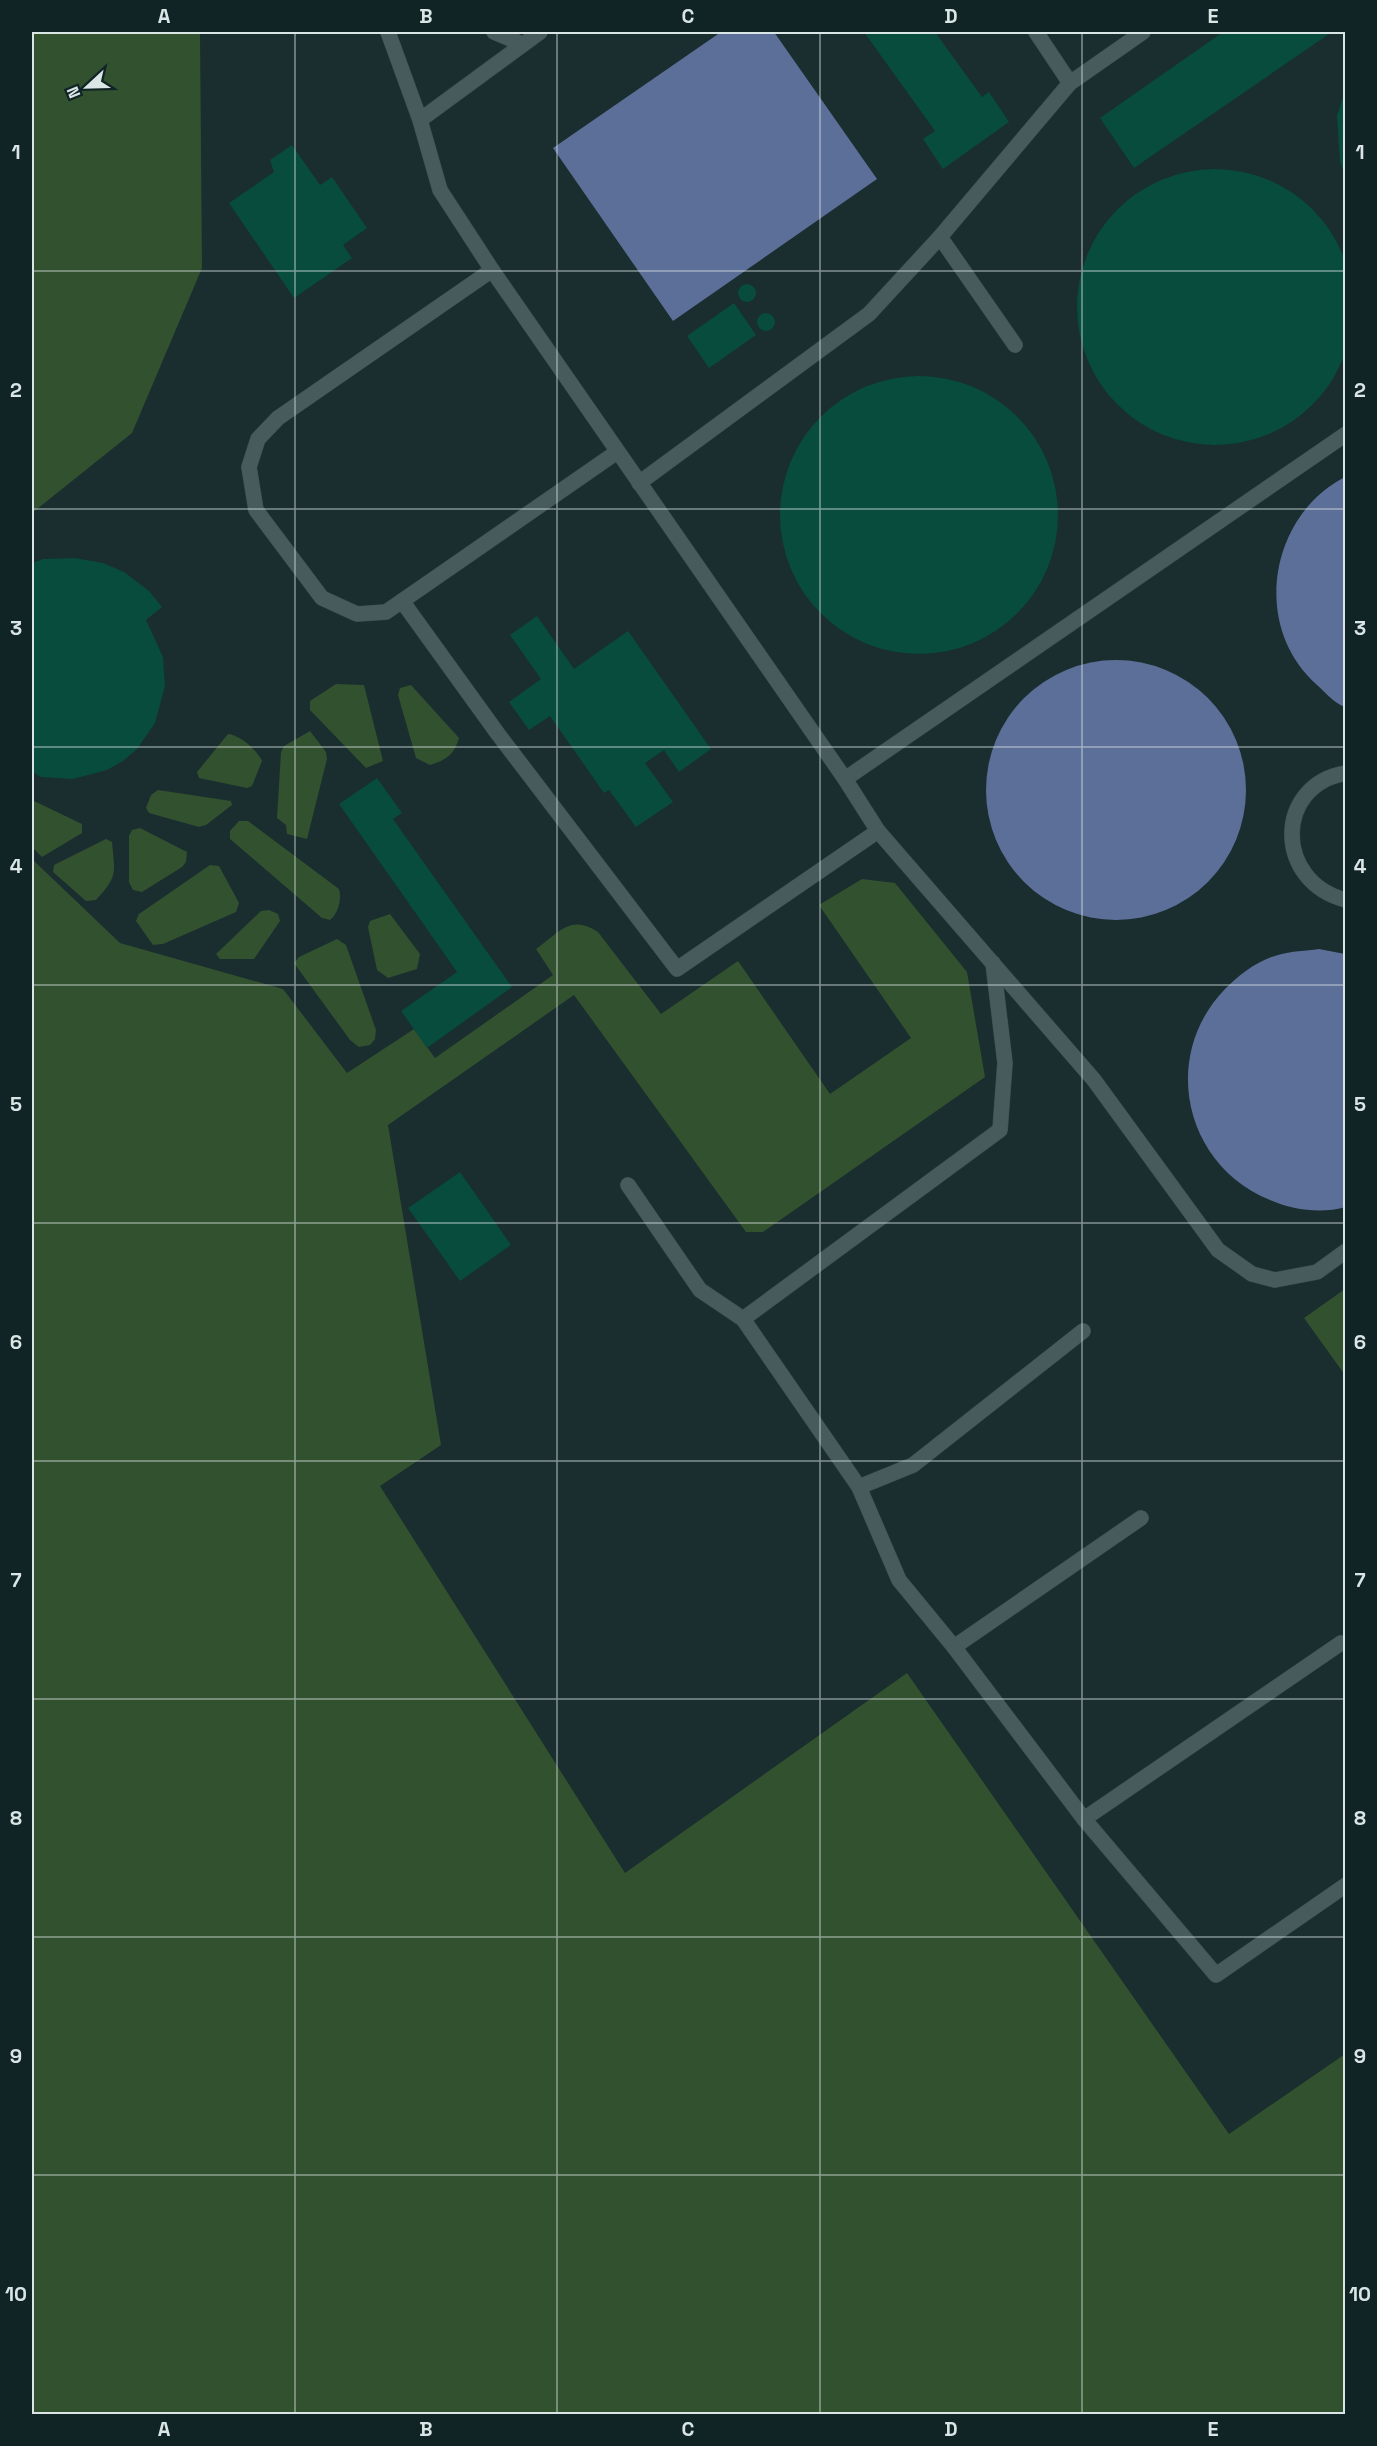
<svg xmlns="http://www.w3.org/2000/svg" width="1377" height="2446" font-family="'Space Grotesk',sans-serif">
	<style>
		.green { fill: #32512f }
		.water { fill: #5c6f98 }
		.building { fill: #074c3d }
		.lines { fill: none; stroke-linecap: round; stroke-linejoin: round }
		.lane-casing { stroke: #3b4b4d; stroke-width: 16 }
		.lane { stroke: #475b5d; stroke-width: 15 }
		.grid { fill: none; stroke: #dae5e6; stroke-width: 1.5; stroke-opacity: 0.55 }
		.neatline { fill: none; stroke: #dae5e6; stroke-width: 2 }
		.grid-label { font-size: 20px; text-anchor: middle; font-weight: bold; fill: #dae5e6 }
	</style>
	<rect width="100%" height="100%" fill="#1a2d2f"/>
	<!-- green -->
	<g class="green">
		<polygon points="32,32 200,32 202,268 132,433 32,513"/>
		<polygon points="336,684 364,685 383,761 366,768 310,710 310,701"/>
		<path d="M 411,685 L 459,738 C 454,755 446,760 430,765 L 416,758 L 398,695 L 400,688 Z"/>
		<polygon points="310,731 326,752 327,759 307,839 287,834 286,825 277,818 281,752 284,746"/>
		<path d="M 228,734 C 240,735 257,750 262,761 L 252,786 L 247,788 L 199,778 L 197,772 Z"/>
		<polygon points="158,790 231,801 232,805 206,825 199,827 149,813 146,808 151,795"/>
		<polygon points="32,800 82,824 82,833 42,857 32,847"/>
		<path d="M 239,821 L 248,821 L 339,889 C 342,899 338,914 330,920 L 322,918 L 230,839 L 230,831 Z"/>
		<polygon points="140,828 187,852 186,862 182,867 142,892 133,890 129,882 129,836 132,830"/>
		<path d="M 106,839 L 112,842 C 115,874 118,876 96,900 L 86,901 L 53,872 L 54,865 Z"/>
		<path d="M 32,859 L 120,943 L 283,989 L 347,1073 L 414,1029 L 435,1058 L 553,975 L 536,949 C 560,932 570,914 598,932 L 661,1014 L 738,961 L 830,1094 L 911,1038 L 819,905 L 862,879 L 895,883 L 967,972 L 985,1077 L 763,1232 L 746,1232 L 574,995 L 388,1125 L 441,1445 L 380,1486 L 625,1873 L 907,1673 L 1229,2134 L 1345,2054 L 1345,2414 L 32,2414 Z"/>
		<polygon points="210,865 219,866 239,903 236,912 163,944 153,945 136,921 139,914"/>
		<polygon points="269,910 278,914 280,921 254,959 220,959 216,954 261,911"/>
		<polygon points="390,914 420,954 417,969 388,978 377,970 368,927 370,921"/>
		<polygon points="337,939 346,945 376,1030 375,1039 370,1045 359,1047 350,1040 294,963 299,957"/>
		<polygon points="1345,1289 1345,1375 1304,1318"/>
	</g>
	<!-- water -->
	<g class="water">
		<polygon points="721,32 774,32 877,179 673,321 553,148"/>
		<path d="M 1345,477 L 1345,707 C 1334,703 1326,693 1317,685 C 1251,627 1269,516 1345,477 Z"/>
		<circle cx="1116" cy="790" r="130"/>
		<path d="M 1319,949 L 1345,954 L 1346,1207 C 1321,1214 1293,1210 1270,1200 C 1184,1165 1160,1056 1225,989 C 1239,975 1258,960 1278,955 C 1291,951 1306,951 1319,949 Z"/>
	</g>
	<!-- building -->
	<g class="building">
		<polygon points="864,32 935,32 982,97 989,92 1009,122 943,169 923,139 935,131"/>
		<polygon points="1223,32 1332,32 1134,168 1100,118"/>
		<polygon points="1345,91 1346,91 1345,176 1340,162 1337,116"/>
		<polygon points="292,145 320,185 332,177 367,228 343,245 352,258 294,298 229,203 274,172 270,160"/>
		<circle cx="1215" cy="307" r="138"/>
		<circle cx="747" cy="293" r="9"/>
		<polygon points="734,303 756,335 709,368 687,336"/>
		<circle cx="766" cy="322" r="9"/>
		<circle cx="919" cy="515" r="139"/>
		<polygon points="75,558 103,563 124,572 149,591 162,607 146,620 163,657 165,686 155,723 137,749 123,761 107,770 73,779 41,777 32,772 32,563 43,559"/>
		<polygon points="537,616 574,669 628,631 711,749 679,772 664,750 645,763 673,802 636,827 609,790 604,793 550,716 529,730 509,702 541,679 510,635"/>
		<polygon points="377,778 402,813 393,819 512,987 427,1048 401,1011 457,972 339,804"/>
		<polygon points="460,1172 511,1245 460,1281 408,1208"/>
	</g>
	<g class="lines">
		<!-- lane casing -->
		<g class="lane-casing">
			<g id="lane">
				<polyline points="388,32 420,120 440,190 492,270 845,779 878,831 1094,1080 1218,1250 1252,1274 1275,1280 1317,1272 1346,1251"/>
				<polyline points="494,32 522,44"/>
				<polyline points="1036,32 1070,83"/>
				<polyline points="420,120 540,32"/>
				<polyline points="940,237 1015,345"/>
				<polyline points="617,452 402,601 498,734 677,969 878,831"/>
				<polyline points="639,483 869,314 940,237 1070,83 1143,32"/>
				<polyline points="402,601 386,612 357,614 322,598 256,510 249,467 258,439 278,418 492,270"/>
				<path d="M 1346,773 C 1274,785 1274,882 1346,900"/>
				<polyline points="845,779 1346,434"/>
				<polyline points="628,1185 700,1290 743,1319 859,1487 913,1465 1083,1331"/>
				<polyline points="743,1319 1000,1130 1005,1063 993,963"/>
				<polyline points="859,1487 899,1580 954,1647 1084,1819 1216,1975 1346,1885"/>
				<polyline points="954,1647 1141,1518"/>
				<polyline points="1084,1819 1341,1643"/>
			</g>
		</g>
		<!-- lane -->
		<use href="#lane" class="lane"/>
	</g>
	<!-- grid -->
	<path class="grid" d="M 295,32 L 295,2414M 557,32 L 557,2414M 820,32 L 820,2414M 1082,32 L 1082,2414M 32,271 L 1346,271M 32,509 L 1346,509M 32,747 L 1346,747M 32,985 L 1346,985M 32,1223 L 1346,1223M 32,1461 L 1346,1461M 32,1699 L 1346,1699M 32,1937 L 1346,1937M 32,2175 L 1346,2175"/>
	<!-- border -->
	<rect width="1377" height="2446" fill="none" stroke="#102325" stroke-width="66"/>
	<!-- north arrow -->
	<g transform="translate(87 87) rotate(248)" stroke="#102325" stroke-width="4.5" paint-order="stroke">
	<path d="M0-4.5L10 22L0 15L-10 22Z" fill="#dae5e6"/>
	<text y="-9" font-size="16" font-weight="bold" text-anchor="middle" fill="#dae5e6">N</text>
	</g>
	<rect x="33" y="33" width="1311" height="2380" class="neatline"/>
	<g class="grid-label">
		<text x="164" y="23">A</text>
		<text x="426" y="23">B</text>
		<text x="688" y="23">C</text>
		<text x="951" y="23">D</text>
		<text x="1213" y="23">E</text>
		<text x="16" y="159">1</text>
		<text x="1360" y="159">1</text>
		<text x="16" y="397">2</text>
		<text x="1360" y="397">2</text>
		<text x="16" y="635">3</text>
		<text x="1360" y="635">3</text>
		<text x="16" y="873">4</text>
		<text x="1360" y="873">4</text>
		<text x="16" y="1111">5</text>
		<text x="1360" y="1111">5</text>
		<text x="16" y="1349">6</text>
		<text x="1360" y="1349">6</text>
		<text x="16" y="1587">7</text>
		<text x="1360" y="1587">7</text>
		<text x="16" y="1825">8</text>
		<text x="1360" y="1825">8</text>
		<text x="16" y="2063">9</text>
		<text x="1360" y="2063">9</text>
		<text x="16" y="2301">10</text>
		<text x="1360" y="2301">10</text>
		<text x="164" y="2436">A</text>
		<text x="426" y="2436">B</text>
		<text x="688" y="2436">C</text>
		<text x="951" y="2436">D</text>
		<text x="1213" y="2436">E</text>
	</g>
</svg>
